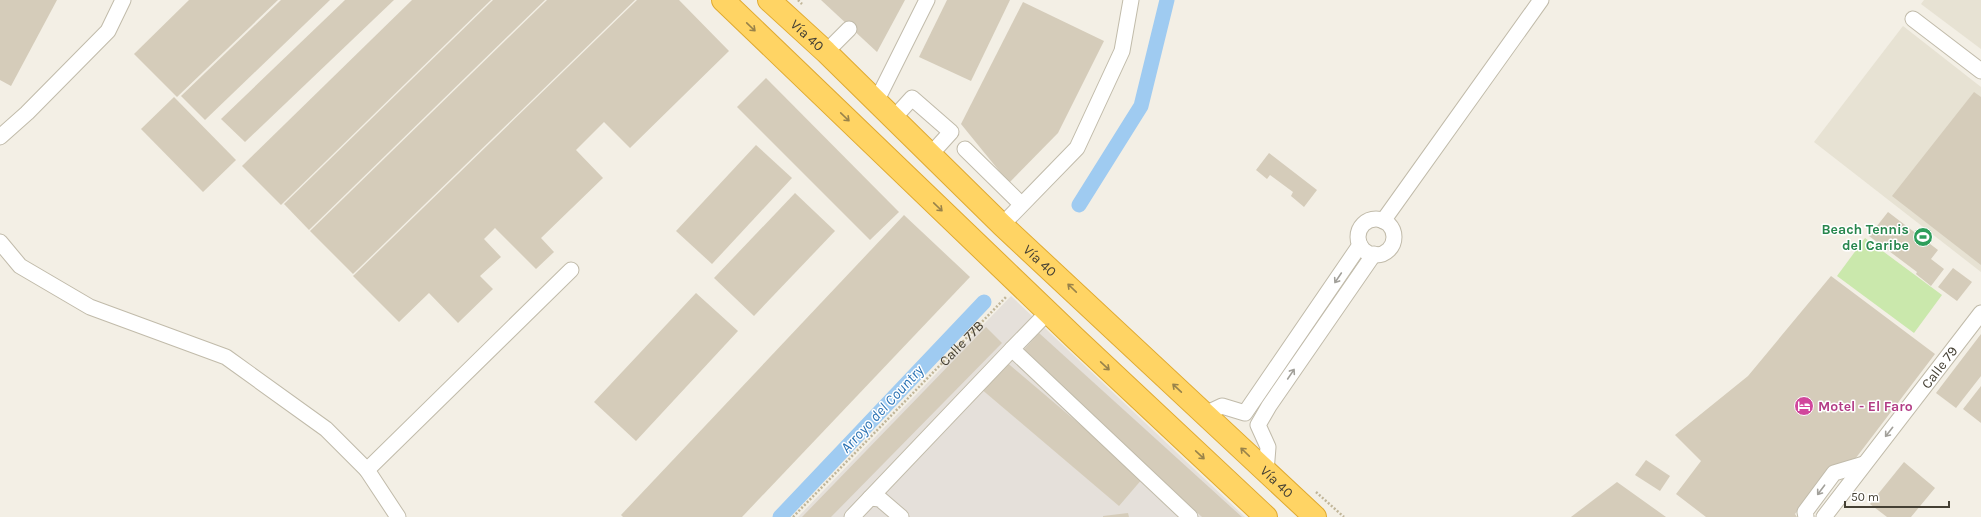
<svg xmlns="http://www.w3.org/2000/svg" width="1981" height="517" font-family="Karla,sans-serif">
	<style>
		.residential { fill: #e7e2d3 }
		.industrial { fill: #e5e0da }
		.green { fill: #cae8ac }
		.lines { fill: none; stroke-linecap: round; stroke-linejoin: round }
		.canal { stroke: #9fcbf1; stroke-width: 15 }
		.building { fill: #d5ccba }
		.minor-casing { stroke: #c1bbaa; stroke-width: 17 }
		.highway-casing { stroke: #e0aa31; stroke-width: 24 }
		.path { stroke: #c0b598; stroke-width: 2.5; stroke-dasharray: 2 2; stroke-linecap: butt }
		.minor { stroke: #fff; stroke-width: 15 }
		.highway { stroke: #ffd464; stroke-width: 22 }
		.oneway { stroke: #99834a }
		.oneway2 { stroke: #a2a09a }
		.labels { text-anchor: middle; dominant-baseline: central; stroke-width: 3; stroke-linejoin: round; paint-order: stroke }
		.street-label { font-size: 14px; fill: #454034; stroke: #fff }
		.leisure-label { font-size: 14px; font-weight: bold; fill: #27864d; stroke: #fff; text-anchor: end }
		.hotel-label { font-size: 14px; font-weight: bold; fill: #b23c85; stroke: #fff; text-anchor: start }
		.water-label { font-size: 15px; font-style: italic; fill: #2b72b3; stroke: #fff }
	</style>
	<rect width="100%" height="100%" fill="#f3efe5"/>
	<!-- residential -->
	<g class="residential">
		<polygon points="1924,0 1981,0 1981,49 1921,4"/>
		<polygon points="1903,26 1981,87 1981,272 1814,142"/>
	</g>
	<!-- industrial -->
	<polygon class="industrial" points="1011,296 1245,517 798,517"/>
	<!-- green -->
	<polygon class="green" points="1865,238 1942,295 1914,333 1837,276"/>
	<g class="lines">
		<!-- canal -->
		<g class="canal">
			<polyline points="1079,205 1141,106 1167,0"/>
			<polyline points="780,517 984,302"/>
		</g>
	</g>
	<!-- building -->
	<g class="building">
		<polygon points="0,0 57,0 11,86 0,80"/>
		<polygon points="189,0 278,0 177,97 134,54"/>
		<polygon points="281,0 330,0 205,120 181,96"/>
		<polygon points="345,0 394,0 245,142 221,119"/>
		<polygon points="412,0 491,0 281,205 242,166"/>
		<polygon points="493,0 545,0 309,230 284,204"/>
		<polygon points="547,0 635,0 353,274 310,231"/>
		<polygon points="637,0 679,0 729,51 630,148 604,122 576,150 603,178 541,238 554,252 536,269 495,228 484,239 501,257 480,276 493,289 458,323 429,293 399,322 353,276"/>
		<polygon points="821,0 905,0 877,52"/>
		<polygon points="947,0 1010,0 971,81 919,57"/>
		<polygon points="1023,2 1104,41 1058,133 1009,183 961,124"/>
		<polygon points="766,78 899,212 870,240 737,107"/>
		<polygon points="1974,92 1981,97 1981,265 1892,196"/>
		<polygon points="174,97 236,160 203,192 141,129"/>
		<polygon points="756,145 792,178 712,264 676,231"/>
		<polygon points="1269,153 1317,190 1304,207 1291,196 1293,192 1270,175 1267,179 1256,170"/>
		<polygon points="795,193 835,231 754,316 714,278"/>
		<polygon points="1888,212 1938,250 1931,259 1944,269 1931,286 1916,274 1917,272 1869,236"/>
		<polygon points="904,215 970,277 742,517 623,517 621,515"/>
		<polygon points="1953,268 1972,282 1957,301 1938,287"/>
		<polygon points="1831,276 1935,354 1849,467 1832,465 1795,514 1797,517 1706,517 1676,494 1701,461 1675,435 1748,376"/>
		<polygon points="696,293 738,331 636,441 594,402"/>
		<polygon points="986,327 1002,343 831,517 802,517"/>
		<polygon points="1039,333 1242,517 1202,517 1021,353"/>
		<polygon points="1981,334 1981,376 1956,408 1936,393"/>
		<polygon points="1004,360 1143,478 1119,506 980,388"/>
		<polygon points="1981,386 1981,423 1963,409"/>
		<polygon points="1646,460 1670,476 1660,491 1635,475"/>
		<polygon points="1904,462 1935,488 1911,517 1887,517 1870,504"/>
		<polygon points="1617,482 1666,517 1571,517"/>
		<polygon points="1128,513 1129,517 1103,517 1103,516"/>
	</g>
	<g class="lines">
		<!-- minor casing -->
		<g class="minor-casing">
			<g id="minor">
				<polyline points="1913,19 1981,71"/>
				<polyline points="826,52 849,29"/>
				<polyline points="876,102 927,0"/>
				<polyline points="893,119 912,98 951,132 931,154"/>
				<polyline points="0,137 27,113 108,31 123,0"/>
				<polyline points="965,149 1021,204"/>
				<circle cx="1376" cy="237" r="18"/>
				<polyline points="1383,221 1541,0"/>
				<polyline points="1002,225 1077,148 1122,51 1131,0"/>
				<polyline points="0,242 20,266 90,307 226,357 326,429 367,470 571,270"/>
				<polyline points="1012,349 1048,312"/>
				<polyline points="1205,414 1222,406 1245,413 1360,245"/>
				<polyline points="367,470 398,517"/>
				<polyline points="1266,472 1268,447 1258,425 1269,406 1374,254"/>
				<polyline points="870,498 880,499 901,517"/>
				<polyline points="852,517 1012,349 1190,517"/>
				<polyline points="1806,517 1805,512 1834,473 1864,464"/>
				<path id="s2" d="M 1824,517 L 1981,313"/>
			</g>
		</g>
		<!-- highway casing -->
		<g class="highway-casing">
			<g id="highway">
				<polyline points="723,0 1076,339 1266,517"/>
				<path id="s3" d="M 769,0 L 826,52 L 1002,225 L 1315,517"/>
			</g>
		</g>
		<!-- path -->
		<g class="path">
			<polyline points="798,0 802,4"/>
			<polyline points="1316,492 1344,517"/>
			<path id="s1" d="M 793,517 L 1007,296"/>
		</g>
		<!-- minor -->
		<use href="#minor" class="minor"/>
		<!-- highway -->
		<use href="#highway" class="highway"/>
	</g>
	<!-- one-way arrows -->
	<defs><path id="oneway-shaft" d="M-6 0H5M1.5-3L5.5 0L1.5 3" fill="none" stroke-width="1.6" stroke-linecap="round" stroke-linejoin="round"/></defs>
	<g class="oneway">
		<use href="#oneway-shaft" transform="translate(751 27) rotate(44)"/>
		<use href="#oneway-shaft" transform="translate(845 117) rotate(44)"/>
		<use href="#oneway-shaft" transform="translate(938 207) rotate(44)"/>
		<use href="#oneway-shaft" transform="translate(1072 288) rotate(-136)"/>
		<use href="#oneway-shaft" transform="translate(1105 366) rotate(43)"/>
		<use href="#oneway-shaft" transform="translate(1177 388) rotate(-137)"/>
		<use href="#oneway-shaft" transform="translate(1245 452) rotate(-136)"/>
		<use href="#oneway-shaft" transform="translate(1200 455) rotate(43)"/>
	</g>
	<g class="oneway2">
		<use href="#oneway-shaft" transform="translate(1338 278) rotate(124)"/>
		<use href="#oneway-shaft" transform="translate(1291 374) rotate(-56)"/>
		<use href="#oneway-shaft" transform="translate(1889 432) rotate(128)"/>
		<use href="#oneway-shaft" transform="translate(1821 490) rotate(127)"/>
	</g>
	<!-- icons -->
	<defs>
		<g id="stadium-disc" transform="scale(1)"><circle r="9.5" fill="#2e9e5b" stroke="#fff"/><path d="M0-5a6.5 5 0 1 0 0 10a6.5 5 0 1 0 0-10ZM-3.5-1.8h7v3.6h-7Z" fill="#fff"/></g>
		<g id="hotel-disc" transform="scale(1)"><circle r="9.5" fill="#d1479c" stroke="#fff"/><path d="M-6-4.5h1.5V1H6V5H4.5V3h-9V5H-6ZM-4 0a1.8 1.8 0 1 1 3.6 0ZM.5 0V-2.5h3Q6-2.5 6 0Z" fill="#fff"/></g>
	</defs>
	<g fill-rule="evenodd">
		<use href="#stadium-disc" x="1923" y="237"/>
		<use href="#hotel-disc" x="1804" y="406"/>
	</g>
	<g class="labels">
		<!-- street labels -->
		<g class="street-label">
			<text stroke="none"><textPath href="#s3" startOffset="52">Vía 40</textPath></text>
			<text stroke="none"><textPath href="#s3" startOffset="376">Vía 40</textPath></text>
			<text stroke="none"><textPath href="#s1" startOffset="242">Calle 77B</textPath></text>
			<text stroke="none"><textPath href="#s2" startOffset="189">Calle 79</textPath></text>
			<text stroke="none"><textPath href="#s3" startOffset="700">Vía 40</textPath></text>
		</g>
		<!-- leisure labels -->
		<g class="leisure-label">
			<text x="1909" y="229">Beach Tennis<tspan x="1909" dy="16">del Caribe</tspan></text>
		</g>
		<!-- hotel labels -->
		<g class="hotel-label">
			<text x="1818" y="406">Motel - El Faro</text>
		</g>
		<!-- water labels -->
		<g class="water-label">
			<text transform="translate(882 409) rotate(-47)">Arroyo del Country</text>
		</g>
	</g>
	<!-- scale -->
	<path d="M1845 501v6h104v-6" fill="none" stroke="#454034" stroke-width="2"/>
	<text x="1851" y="501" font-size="12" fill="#454034" stroke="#ffffff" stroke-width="3" paint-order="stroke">50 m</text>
</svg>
